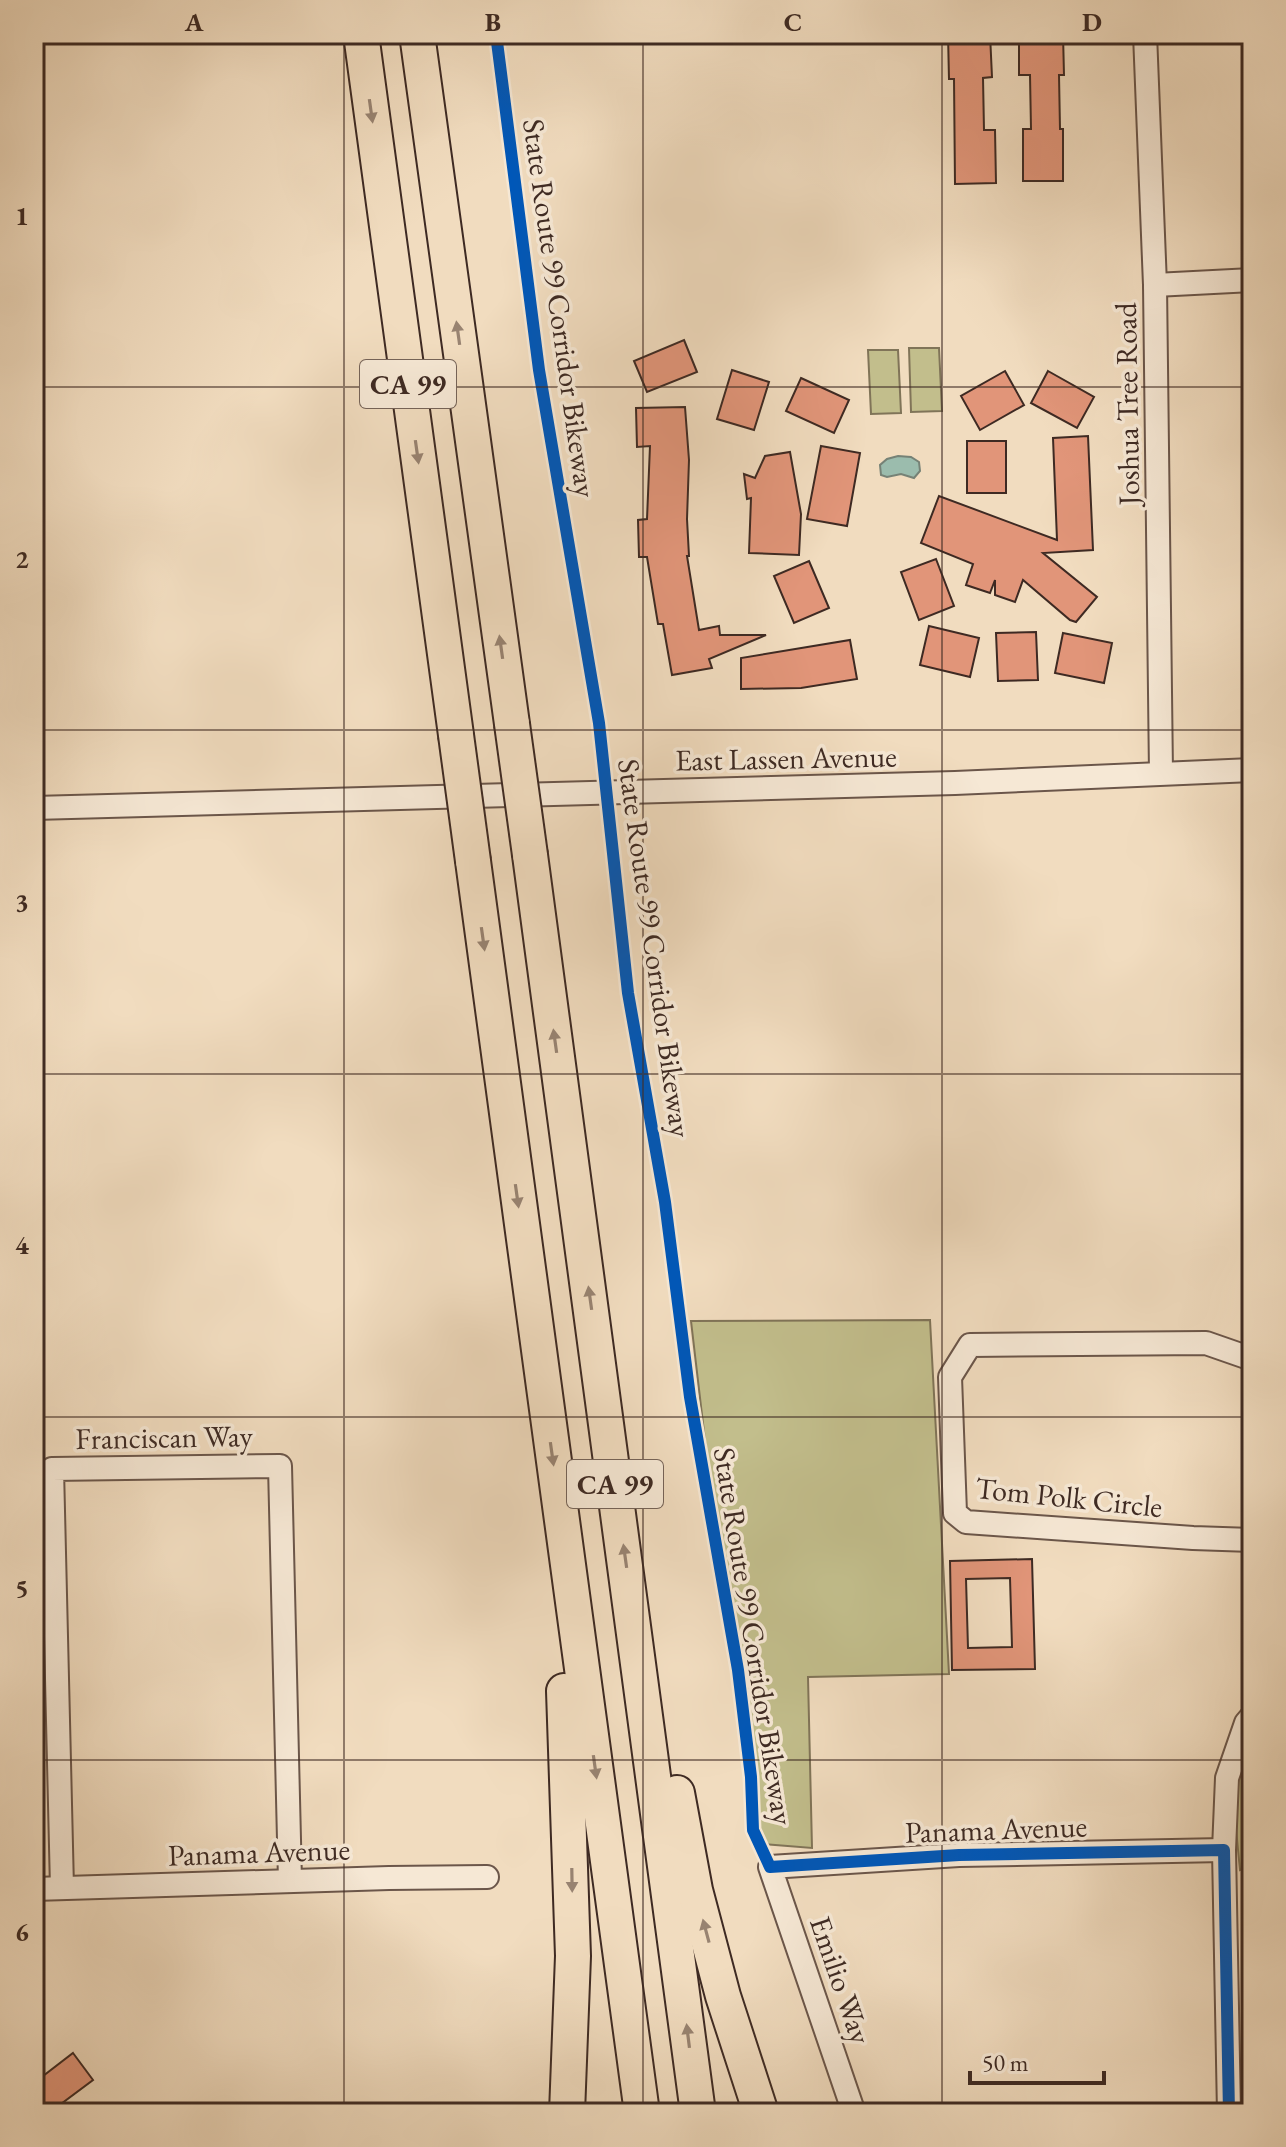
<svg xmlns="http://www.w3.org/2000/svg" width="1286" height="2147" font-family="'EB Garamond',serif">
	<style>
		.green { fill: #c2be8c; stroke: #807458; stroke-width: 2 }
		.water { fill: #9bbcad; stroke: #768276; stroke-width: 2 }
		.building { fill: #e19579; stroke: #3e2a23; stroke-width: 2; fill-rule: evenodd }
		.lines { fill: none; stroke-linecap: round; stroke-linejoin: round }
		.minor-casing { stroke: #6b564a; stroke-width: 26 }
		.highway-casing { stroke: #3e2a23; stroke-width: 38 }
		.minor { stroke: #f6e8d5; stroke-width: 22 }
		.highway { stroke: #f1dcbf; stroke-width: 34 }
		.highway-bridge-casing { stroke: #3e2a23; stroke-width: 38; stroke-linecap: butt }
		.highway-bridge { stroke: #f1dcbf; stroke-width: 34 }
		.cycleway-casing { stroke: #f6e8d5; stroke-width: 17 }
		.cycleway { stroke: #0057b8; stroke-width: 12 }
		.oneway { fill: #988371 }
		.grid { fill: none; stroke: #3e2a23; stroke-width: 2; stroke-opacity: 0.55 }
		.labels { text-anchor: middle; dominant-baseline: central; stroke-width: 7; stroke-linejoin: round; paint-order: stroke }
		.shield { fill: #f6e8d5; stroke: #756358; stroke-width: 2 }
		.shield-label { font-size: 28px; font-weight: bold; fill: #3e2a23 }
		.street-label { font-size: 30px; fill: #3e2a23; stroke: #f6e8d5 }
		.neatline { fill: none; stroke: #3e2a23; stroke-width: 3 }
		.grid-label { font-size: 26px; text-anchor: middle; font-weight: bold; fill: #3e2a23 }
	</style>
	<rect width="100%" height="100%" fill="#f1dcbf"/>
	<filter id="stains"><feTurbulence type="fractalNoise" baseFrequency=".0025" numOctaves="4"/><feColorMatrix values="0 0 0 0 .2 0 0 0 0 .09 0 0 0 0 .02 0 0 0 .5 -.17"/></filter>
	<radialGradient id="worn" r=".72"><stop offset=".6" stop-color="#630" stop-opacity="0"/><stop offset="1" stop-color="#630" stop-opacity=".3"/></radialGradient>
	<!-- green -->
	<g class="green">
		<polygon points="909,348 939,348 942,411 911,412"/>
		<polygon points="868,350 898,350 901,413 871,414"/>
		<polygon points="930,1320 949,1674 808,1677 812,1848 763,1844 758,1831 757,1770 710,1483 691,1321"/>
		<polygon points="1252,1741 1252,1865 1240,1870 1232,1788 1246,1749"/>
	</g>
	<!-- water -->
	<polygon class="water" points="898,456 911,457 919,462 920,471 914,478 901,474 887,477 881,475 880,465 887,459"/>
	<!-- building -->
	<g class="building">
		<polygon points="948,34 990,34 992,77 983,78 984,130 995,130 996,183 955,184 954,79 949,79"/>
		<polygon points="1019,34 1063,34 1064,75 1059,75 1060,129 1063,129 1063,181 1023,181 1023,129 1031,129 1030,75 1019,75"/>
		<polygon points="684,340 697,372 647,392 634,361"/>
		<polygon points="732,370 769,382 754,430 717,419"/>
		<polygon points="1005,371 1024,405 980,430 961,396"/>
		<polygon points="1048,371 1094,397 1077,428 1031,403"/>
		<polygon points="801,378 849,400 834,433 786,411"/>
		<polygon points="685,407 689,460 687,519 689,556 687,556 699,630 719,626 720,635 766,635 709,659 712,668 672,675 663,624 658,624 647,557 639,557 638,520 647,519 650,446 637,447 636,408"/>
		<polygon points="1088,436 1093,550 1043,553 1097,597 1076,622 1070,620 1023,580 1015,602 995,595 995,580 990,593 966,585 973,564 921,543 939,496 1057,540 1053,438"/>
		<rect x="967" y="441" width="39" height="52"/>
		<polygon points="821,446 860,453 847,526 807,519"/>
		<polygon points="790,452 801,514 799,555 749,553 751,498 747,499 744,474 755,478 765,456"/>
		<polygon points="936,559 954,606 919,620 901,572"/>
		<polygon points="809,561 829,608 794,623 774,576"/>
		<polygon points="929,626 979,638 970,677 920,665"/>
		<polygon points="1036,632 1038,680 998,681 996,633"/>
		<polygon points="1063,633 1112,643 1104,683 1055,673"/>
		<polygon points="850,640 857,679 801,688 741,689 741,658"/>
		<path d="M 1032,1559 L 1035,1669 L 952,1670 L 950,1561 ZM 1010,1578 L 1012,1647 L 968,1648 L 966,1579 Z"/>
		<polygon points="73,2053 93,2080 57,2107 62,2113 34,2113 34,2083"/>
	</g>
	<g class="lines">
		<!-- minor casing -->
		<g class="minor-casing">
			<g id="minor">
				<polyline points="1145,34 1155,285 1161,773"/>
				<polyline points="1155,285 1252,280"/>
				<polyline points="34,808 955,783 1252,770"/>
				<polyline points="1252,1359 1206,1343 970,1345 950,1377 955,1513 966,1522 1193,1538 1252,1540"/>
				<polyline points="62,1888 52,1469 280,1466 290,1881"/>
				<polyline points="34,1889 389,1878 487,1877"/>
				<polyline points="854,2113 770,1867 959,1855 1224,1850"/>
				<polyline points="1229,2113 1224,1850 1227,1778 1246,1723 1252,1716"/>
			</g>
		</g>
		<!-- highway casing -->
		<g class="highway-casing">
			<g id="highway">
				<polyline points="361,34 456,735"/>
				<polyline points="417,34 512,724"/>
				<polyline points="530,855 698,2113"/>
				<polyline points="473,861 642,2113"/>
				<polyline points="564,1691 573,1956 567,2113"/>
				<polyline points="677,1793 695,1890 723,1996 761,2113"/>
			</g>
		</g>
		<!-- minor -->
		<use href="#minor" class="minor"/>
		<!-- highway -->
		<use href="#highway" class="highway"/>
		<!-- highway-bridge casing -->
		<g class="highway-bridge-casing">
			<g id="highway-bridge">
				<polyline points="512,724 530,855"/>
				<polyline points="456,735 473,861"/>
			</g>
		</g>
		<!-- highway-bridge -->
		<use href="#highway-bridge" class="highway-bridge"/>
		<!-- cycleway casing -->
		<g class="cycleway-casing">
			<polyline id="cycleway" points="496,34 539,370 599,723 628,993 665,1202 690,1397 738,1670 751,1777 753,1830 770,1867 959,1855 1224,1850 1229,2113"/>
		</g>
		<!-- cycleway -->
		<use href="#cycleway" class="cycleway"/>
	</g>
	<!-- one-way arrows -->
	<defs><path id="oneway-solid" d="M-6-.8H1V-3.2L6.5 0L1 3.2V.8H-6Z" transform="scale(2)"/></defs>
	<g class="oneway">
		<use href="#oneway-solid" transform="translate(371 111) rotate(82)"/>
		<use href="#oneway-solid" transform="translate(458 333) rotate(-98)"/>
		<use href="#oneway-solid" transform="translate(417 452) rotate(82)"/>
		<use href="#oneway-solid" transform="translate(501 647) rotate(-98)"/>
		<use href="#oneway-solid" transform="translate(483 939) rotate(82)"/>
		<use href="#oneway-solid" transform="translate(555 1041) rotate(-98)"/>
		<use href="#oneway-solid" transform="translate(517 1196) rotate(82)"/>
		<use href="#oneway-solid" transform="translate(590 1298) rotate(-98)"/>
		<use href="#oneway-solid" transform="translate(552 1454) rotate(82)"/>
		<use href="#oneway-solid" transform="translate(625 1556) rotate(-98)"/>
		<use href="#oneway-solid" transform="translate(595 1767) rotate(82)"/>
		<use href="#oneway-solid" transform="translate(572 1880) rotate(89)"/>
		<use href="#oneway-solid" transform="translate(706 1931) rotate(-105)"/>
		<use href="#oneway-solid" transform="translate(688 2036) rotate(-97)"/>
	</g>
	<!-- grid -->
	<path class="grid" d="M 344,34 L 344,2113M 643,34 L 643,2113M 942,34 L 942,2113M 34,387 L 1252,387M 34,730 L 1252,730M 34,1074 L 1252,1074M 34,1417 L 1252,1417M 34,1760 L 1252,1760"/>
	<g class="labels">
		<!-- shield labels -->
		<g class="shield">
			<rect x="360" y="360" width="96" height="48" rx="6"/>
			<rect x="567" y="1460" width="96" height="48" rx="6"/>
		</g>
		<g class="shield-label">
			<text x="408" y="384">CA 99</text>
			<text x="615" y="1484">CA 99</text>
		</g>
		<!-- street labels -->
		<g class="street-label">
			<text transform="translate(560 308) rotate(82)">State Route 99 Corridor Bikeway</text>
			<text transform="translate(1127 404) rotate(-91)">Joshua Tree Road</text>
			<text transform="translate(786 758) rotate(-1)">East Lassen Avenue</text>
			<text transform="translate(655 948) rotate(82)">State Route 99 Corridor Bikeway</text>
			<text transform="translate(164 1437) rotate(-1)">Franciscan Way</text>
			<text transform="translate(1069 1497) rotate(6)">Tom Polk Circle</text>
			<text transform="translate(754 1636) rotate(81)">State Route 99 Corridor Bikeway</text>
			<text transform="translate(996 1829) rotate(-2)">Panama Avenue</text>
			<text transform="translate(259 1852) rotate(-2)">Panama Avenue</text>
			<text transform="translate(841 1980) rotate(71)">Emilio Way</text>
		</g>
	</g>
	<!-- margin -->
	<rect width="1286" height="2147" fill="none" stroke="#f1dcbf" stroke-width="88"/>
	<!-- scale -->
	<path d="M970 2071v12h134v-12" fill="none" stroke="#3e2a23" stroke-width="4"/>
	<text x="982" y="2071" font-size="24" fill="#3e2a23" stroke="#f6e8d5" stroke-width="6" paint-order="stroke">50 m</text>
	<rect x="44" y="44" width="1198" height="2059" class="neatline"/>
	<g class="grid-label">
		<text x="194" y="31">A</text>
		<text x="493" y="31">B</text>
		<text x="793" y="31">C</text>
		<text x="1092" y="31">D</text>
		<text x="22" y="225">1</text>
		<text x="22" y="568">2</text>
		<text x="22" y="911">3</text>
		<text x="22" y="1254">4</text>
		<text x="22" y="1597">5</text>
		<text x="22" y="1941">6</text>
	</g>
	<rect width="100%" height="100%" filter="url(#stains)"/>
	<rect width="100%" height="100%" fill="url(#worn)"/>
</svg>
